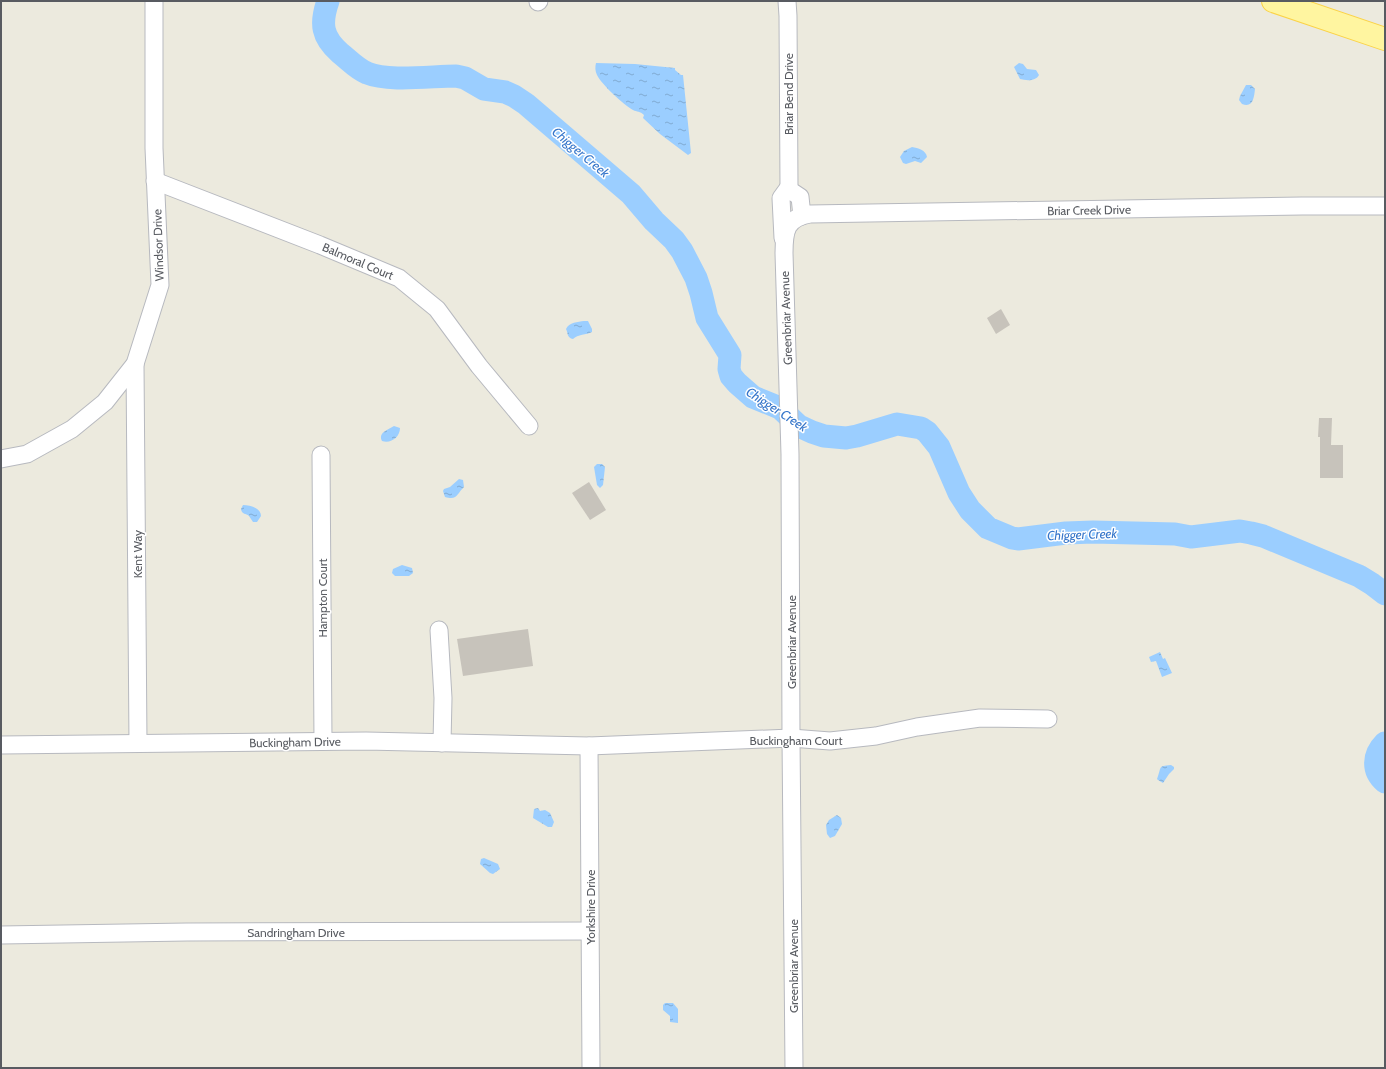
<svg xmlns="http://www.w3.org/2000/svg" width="1386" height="1069" font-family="Cabin,sans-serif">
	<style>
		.water { fill: url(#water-ripples) }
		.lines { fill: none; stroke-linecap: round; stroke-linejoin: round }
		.river { stroke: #9bceff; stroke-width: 23 }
		.building { fill: #c7c3bb }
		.minor-casing { stroke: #b7b9bf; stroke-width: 19 }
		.major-casing { stroke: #fbd348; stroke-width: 24 }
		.minor { stroke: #fff; stroke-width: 17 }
		.major { stroke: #fff5a0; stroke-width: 22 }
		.labels { text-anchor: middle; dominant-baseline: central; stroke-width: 3; stroke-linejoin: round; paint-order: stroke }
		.street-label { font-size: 12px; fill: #585b61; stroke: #fff }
		.water-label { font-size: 13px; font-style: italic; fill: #3676ca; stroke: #fff }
	</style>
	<defs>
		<pattern id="water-ripples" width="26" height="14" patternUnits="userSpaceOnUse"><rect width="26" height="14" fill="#9bceff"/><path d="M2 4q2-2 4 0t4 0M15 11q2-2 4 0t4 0" fill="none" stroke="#81aad2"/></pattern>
	</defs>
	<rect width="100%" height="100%" fill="#eceade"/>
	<!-- water -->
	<g class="water">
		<path d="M 596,63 L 635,64 L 675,68 L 675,70 L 681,75 L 683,75 L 691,153 L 688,155 L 660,134 L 643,118 L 644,115 C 640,111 637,112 633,110 C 623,104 602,85 597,75 C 595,71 595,67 596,63 Z"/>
		<path d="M 1019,63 L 1023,64 L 1027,69 L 1036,70 L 1039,75 C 1036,81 1027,81 1020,79 L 1014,67 Z"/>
		<path d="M 1246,85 L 1251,85 L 1255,89 C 1254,98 1253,108 1242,104 L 1239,100 L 1240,96 Z"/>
		<path d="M 912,147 C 918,148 926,150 927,157 L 921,163 L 915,161 L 906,164 L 903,163 L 900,157 L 904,151 Z"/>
		<path d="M 584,321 L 588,321 L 592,329 L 592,332 C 586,335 578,334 573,339 C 567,338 568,333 566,329 C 569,322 578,322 584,321 Z"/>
		<path d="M 394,426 L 400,428 C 400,437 391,444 382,441 C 378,433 387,430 394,426 Z"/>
		<polygon points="597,464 602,464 605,467 603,485 600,488 597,485 594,467"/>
		<path d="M 459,479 L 463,480 L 464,487 C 457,493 458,501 445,497 L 443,491 L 444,489 L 450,487 Z"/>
		<path d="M 243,505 C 250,505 261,508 261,516 L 257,522 L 253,522 L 249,516 C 246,513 242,515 241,509 Z"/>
		<polygon points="402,565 412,568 413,573 409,576 395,576 392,573 393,569"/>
		<polygon points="1160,652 1163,659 1165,658 1172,673 1162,677 1156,661 1151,662 1149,657"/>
		<path d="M 1171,765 L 1174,767 L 1174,769 L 1169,774 L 1163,783 L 1158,780 L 1157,779 C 1162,767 1157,766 1171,765 Z"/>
		<polygon points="538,808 540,811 545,810 550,813 554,822 552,827 548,827 533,818 534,809"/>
		<polygon points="837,815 841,818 842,824 835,836 830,838 827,834 826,825 829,820"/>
		<polygon points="484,858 498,864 500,869 493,874 490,873 480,864 481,859"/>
		<polygon points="665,1003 673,1003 678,1009 678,1023 670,1022 670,1016 663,1010 663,1005"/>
	</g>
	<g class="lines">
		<!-- river -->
		<g class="river">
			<path d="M 328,1 C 320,24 322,37 340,53 C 349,60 357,69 367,73 C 388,82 432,76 456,76 L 465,78 L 484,89 L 505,92 L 514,96 L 526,104 L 631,194 L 654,221 L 674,240 L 682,251 L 696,278 L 701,293 L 707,318 L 730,355 L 729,369 L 731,376 L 737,383 L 753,397 L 780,408 L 799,426 L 812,432 L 824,436 L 846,438 L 857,436 L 897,424 L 921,428 L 927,432 L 939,447 L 959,493 L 970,510 L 988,528 L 1012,538 L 1018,539 L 1066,533 L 1093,532 L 1175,534 L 1191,537 L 1240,531 L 1251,533 L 1263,536 L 1359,576 L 1372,584 L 1385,594"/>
			<path d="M 1385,743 C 1373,755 1372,771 1385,782"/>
		</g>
	</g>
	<!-- building -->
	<g class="building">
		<polygon points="1001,309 1010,325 996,334 987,318"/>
		<polygon points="1319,418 1332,418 1331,445 1343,445 1343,478 1320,478 1320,437 1318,437"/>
		<polygon points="589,482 606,510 590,520 572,493"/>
		<polygon points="528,629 533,666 463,676 457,639"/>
	</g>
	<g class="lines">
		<!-- minor casing -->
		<g class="minor-casing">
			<g id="minor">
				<polyline points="787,1 788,16 789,187 791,191 800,197 802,216"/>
				<polyline points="538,2 539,1"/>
				<polyline points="155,181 320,245 399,278 437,309 479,366 529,426"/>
				<polyline points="783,238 781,198 789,187"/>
				<polyline points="135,364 138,743"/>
				<polyline points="321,455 323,741"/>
				<polyline points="1,459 27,454 72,429 105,402 135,364 160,285 154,148 154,1"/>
				<polyline points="439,630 443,698 442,743"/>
				<polyline points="1,745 366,741 589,746 791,738 830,741 876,736 917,727 980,718 1048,719"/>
				<polyline points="589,746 591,1068"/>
				<polyline points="1,935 187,932 590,931"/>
				<path d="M 794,1068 L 791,738 L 790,454 L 784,253 C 784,231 786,218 810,214 L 1302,206 L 1385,206"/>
			</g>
		</g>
		<!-- major casing -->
		<g class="major-casing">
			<polyline id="major" points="1273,1 1385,39"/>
		</g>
		<!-- minor -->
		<use href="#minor" class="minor"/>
		<!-- major -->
		<use href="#major" class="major"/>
	</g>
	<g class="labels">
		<!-- street labels -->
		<g class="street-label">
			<text transform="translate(788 94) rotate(-90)">Briar Bend Drive</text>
			<text transform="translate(1089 210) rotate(-1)">Briar Creek Drive</text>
			<text transform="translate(158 245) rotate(-92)">Windsor Drive</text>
			<text transform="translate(358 261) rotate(23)">Balmoral Court</text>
			<text transform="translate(786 318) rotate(-92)">Greenbriar Avenue</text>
			<text transform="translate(137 554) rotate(-90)">Kent Way</text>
			<text transform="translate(322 598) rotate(-90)">Hampton Court</text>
			<text transform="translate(791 642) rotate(-90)">Greenbriar Avenue</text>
			<text x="796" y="740">Buckingham Court</text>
			<text transform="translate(295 742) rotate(-1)">Buckingham Drive</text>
			<text transform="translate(590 907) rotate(-90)">Yorkshire Drive</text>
			<text x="296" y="932">Sandringham Drive</text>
			<text transform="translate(793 966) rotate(-90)">Greenbriar Avenue</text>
		</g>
		<!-- water labels -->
		<g class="water-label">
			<text transform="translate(581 152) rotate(40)">Chigger Creek</text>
			<text transform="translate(777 409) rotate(33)">Chigger Creek</text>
			<text transform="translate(1082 534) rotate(-2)">Chigger Creek</text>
		</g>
	</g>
	<!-- border -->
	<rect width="1386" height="1069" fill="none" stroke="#585b61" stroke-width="4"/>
</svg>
